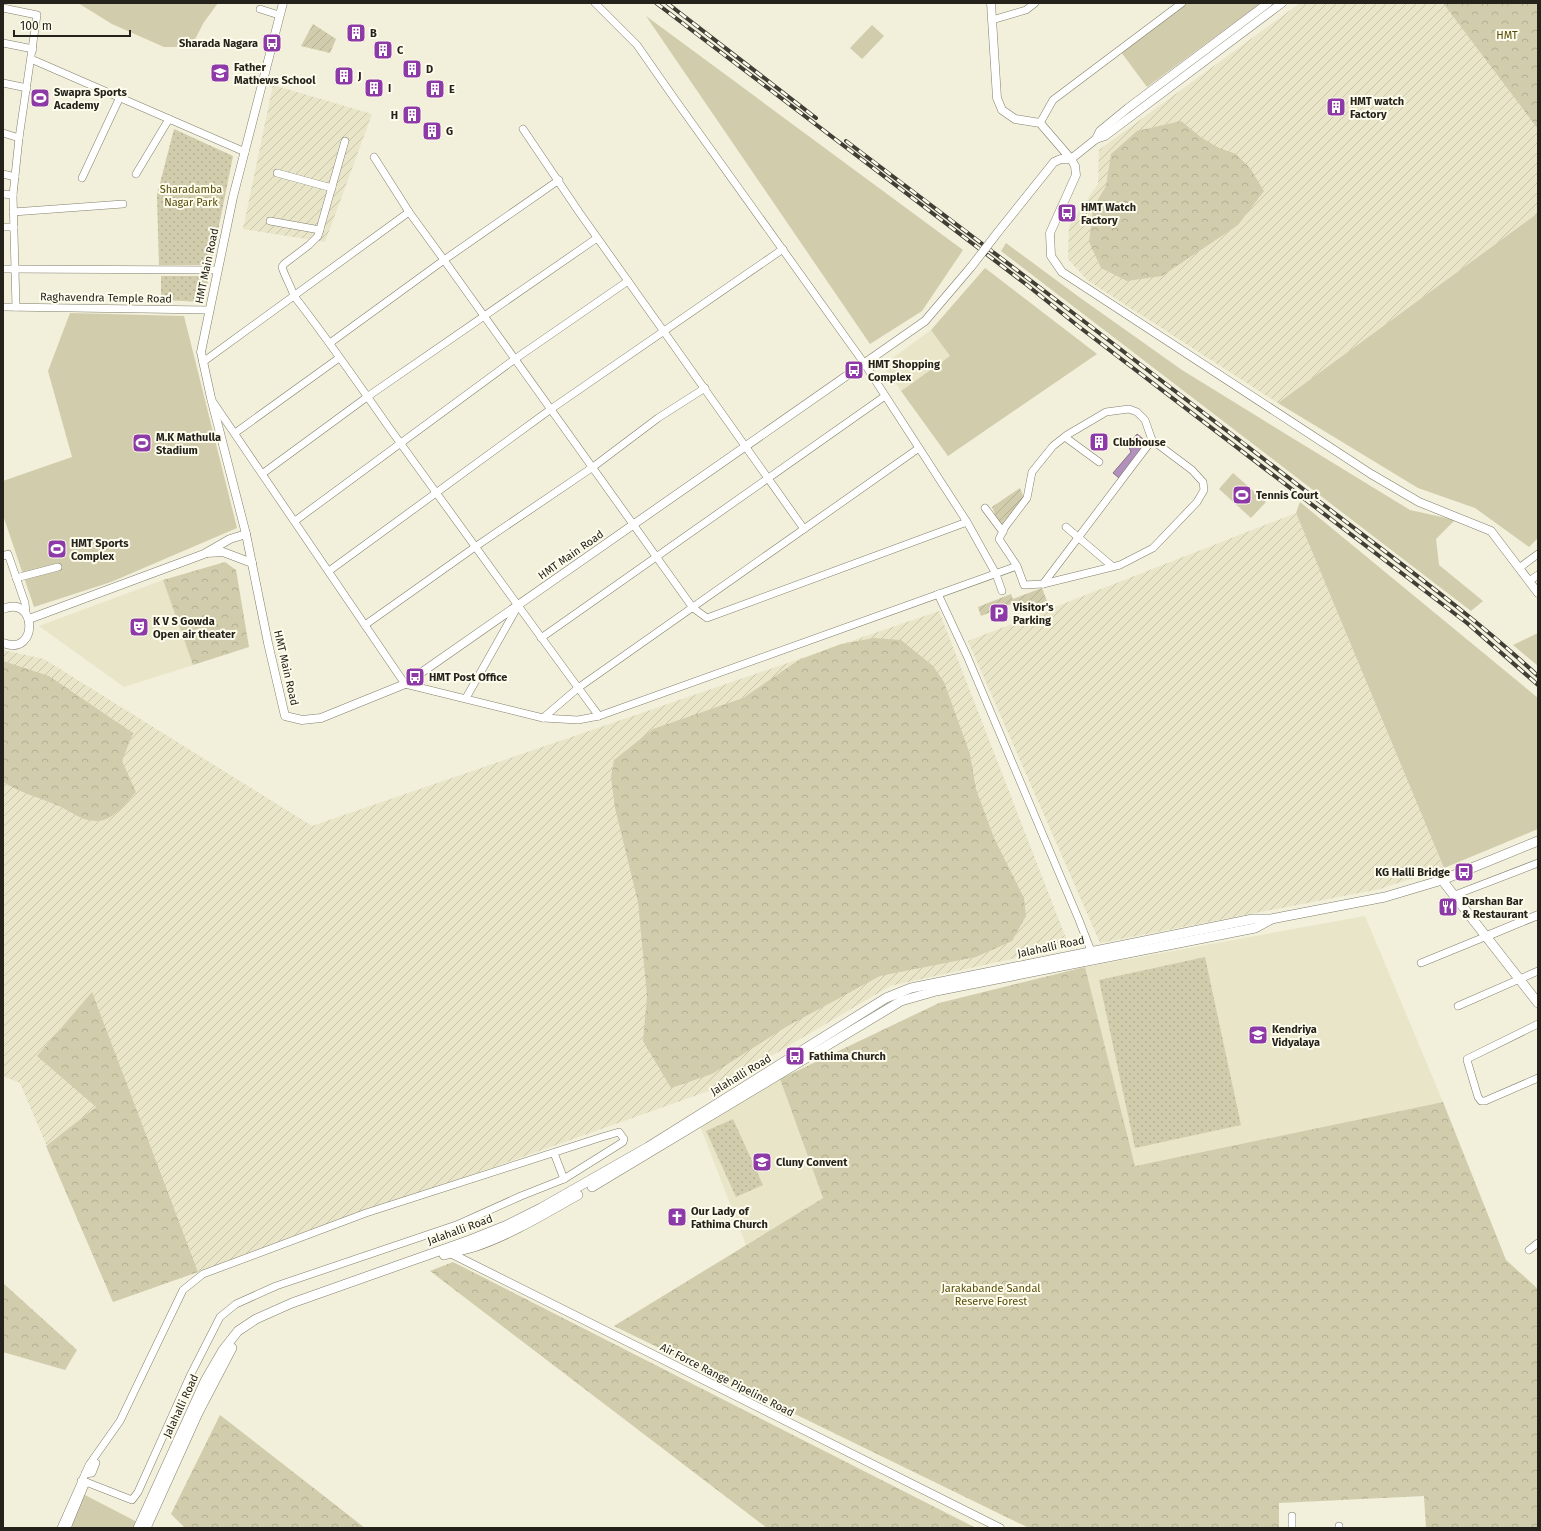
<svg xmlns="http://www.w3.org/2000/svg" width="1541" height="1531" font-family="'Fira Sans',sans-serif">
	<style>
		.built { fill: #e9e5c9 }
		.industrial { fill: url(#industrial-furrows) }
		.grass { fill: #d1ccac }
		.forest { fill: url(#forest-crowns) }
		.park { fill: url(#park-dots) }
		.garden { fill: url(#garden-furrows) }
		.water { fill: #b190bc; stroke: #876f8c }
		.lines { fill: none; stroke-linecap: round; stroke-linejoin: round }
		.minor-casing { stroke: #817f6c; stroke-width: 8 }
		.tertiary-casing { stroke: #817f6c; stroke-width: 9 }
		.secondary-casing { stroke: #817f6c; stroke-width: 10 }
		.minor { stroke: #fff; stroke-width: 7 }
		.tertiary { stroke: #fff; stroke-width: 8 }
		.secondary { stroke: #fff; stroke-width: 9 }
		.rail-casing { stroke: #403e35; stroke-width: 4 }
		.rail { stroke: #fefcec; stroke-width: 2.5; stroke-dasharray: 8; stroke-linecap: butt }
		.tertiary-bridge-casing { stroke: #817f6c; stroke-width: 9; stroke-linecap: butt }
		.tertiary-bridge { stroke: #fff; stroke-width: 8 }
		.labels { text-anchor: middle; dominant-baseline: central; stroke-width: 4; stroke-linejoin: round; paint-order: stroke }
		.poi-label { font-size: 11px; font-weight: bold; fill: #24221b; stroke: #fefcec; text-anchor: start }
		.park-label { font-size: 11px; fill: #564c09; stroke: #fefcec }
		.street-label { font-size: 11px; fill: #24221b; stroke: #fefcec }
	</style>
	<defs>
		<pattern id="industrial-furrows" width="10" height="10" patternUnits="userSpaceOnUse"><rect width="10" height="10" fill="#e9e5c9"/><path d="M-1 1l2-2M0 10L10 0M9 11l2-2" fill="none" stroke="#c8c4ac"/></pattern>
		<pattern id="forest-crowns" width="20" height="18" patternUnits="userSpaceOnUse"><rect width="20" height="18" fill="#d1ccac"/><path d="M2 6a3 3 0 1 1 6 0M12 15a3 3 0 1 1 6 0" fill="none" stroke="#b3af93"/></pattern>
		<pattern id="park-dots" width="8" height="8" patternUnits="userSpaceOnUse"><rect width="8" height="8" fill="#d1ccac"/><path d="M2 2h.1M6 6h.1" fill="none" stroke="#b3af93" stroke-width="1.8" stroke-linecap="round"/></pattern>
		<pattern id="garden-furrows" width="10" height="10" patternUnits="userSpaceOnUse"><rect width="10" height="10" fill="#d1ccac"/><path d="M-1 1l2-2M0 10L10 0M9 11l2-2" fill="none" stroke="#b3af93"/></pattern>
	</defs>
	<rect width="100%" height="100%" fill="#f2efda"/>
	<!-- built -->
	<g class="built">
		<polygon points="931,330 950,356 901,391 883,365"/>
		<polygon points="163,580 193,665 124,687 39,626"/>
		<polygon points="1365,916 1443,1102 1135,1166 1085,967"/>
		<polygon points="780,1079 823,1198 746,1245 700,1126"/>
	</g>
	<!-- industrial -->
	<g class="industrial">
		<polygon points="1300,3 1538,3 1538,213 1278,403 1087,280 1068,259 1069,226 1098,184 1099,150"/>
		<polygon points="273,85 372,114 325,242 243,229"/>
		<polygon points="1296,513 1444,868 1380,889 1100,943 968,641"/>
		<polygon points="939,611 1069,946 890,986 717,1088 113,1302 20,1083 3,1076 3,650 44,659 312,826"/>
	</g>
	<!-- grass -->
	<g class="grass">
		<polygon points="78,3 218,3 204,22 191,47 164,47 112,24"/>
		<polygon points="1187,3 1261,3 1147,87 1121,52"/>
		<polygon points="646,16 963,250 922,311 870,344"/>
		<polygon points="872,25 884,36 862,59 850,48"/>
		<polygon points="1538,213 1538,538 1529,547 1475,508 1418,488 1278,403"/>
		<polygon points="1006,243 1079,297 1182,370 1289,436 1410,510 1455,520 1436,539 1439,565 1483,601 1471,611 1001,251"/>
		<polygon points="985,268 1097,354 948,456 901,391 950,356 931,330"/>
		<polygon points="70,313 184,316 237,528 111,582 34,607 3,515 3,481 72,457 48,371"/>
		<polygon points="1233,473 1266,502 1251,518 1219,489"/>
		<polygon points="1300,502 1538,698 1538,829 1444,868 1296,513"/>
		<polygon points="1538,633 1538,666 1513,645"/>
		<polygon points="83,1494 139,1523 136,1528 69,1528"/>
	</g>
	<!-- forest -->
	<g class="forest">
		<polygon points="1443,3 1538,3 1538,129"/>
		<polygon points="1181,121 1202,138 1219,148 1236,154 1250,168 1264,191 1238,225 1162,276 1127,281 1101,268 1089,242 1093,208 1106,186 1111,154 1137,131"/>
		<polygon points="225,562 236,570 249,647 193,665 163,580"/>
		<polygon points="874,638 901,640 933,666 944,682 970,754 976,789 994,838 1024,898 1026,916 1012,941 976,957 880,976 786,1027 712,1074 671,1088 643,1041 647,996 638,902 615,808 611,777 614,760 653,729 743,698 799,660 841,644"/>
		<path d="M 3,661 L 49,676 L 133,733 L 122,761 L 136,792 C 126,803 113,821 97,821 C 82,822 68,809 54,804 C 37,797 19,792 3,782 Z"/>
		<polygon points="1085,967 1135,1166 1443,1102 1506,1260 1538,1289 1538,1528 1426,1528 1424,1496 1279,1503 1279,1528 1029,1528 614,1326 823,1198 780,1079 939,1003"/>
		<polygon points="92,992 198,1272 113,1302 46,1146 96,1107 37,1056"/>
		<polygon points="453,1262 976,1528 767,1528 430,1271"/>
		<polygon points="3,1283 77,1350 65,1370 3,1352"/>
		<polygon points="220,1415 365,1528 185,1528 171,1514"/>
	</g>
	<!-- park -->
	<g class="park">
		<polygon points="174,129 233,156 211,265 159,265 157,195"/>
		<polygon points="161,276 209,276 204,302 161,300"/>
		<polygon points="1205,957 1241,1125 1135,1148 1099,980"/>
		<polygon points="733,1119 763,1185 736,1197 706,1131"/>
	</g>
	<!-- garden -->
	<g class="garden">
		<polygon points="313,24 336,39 330,53 301,46"/>
		<polygon points="1020,488 1024,498 1000,526 992,507"/>
		<polygon points="1042,588 1047,601 1018,612 1014,603 981,616 978,607 1011,594 1013,599"/>
	</g>
	<!-- water -->
	<polygon class="water" points="1137,434 1147,442 1119,478 1113,473 1131,452 1128,445"/>
	<g class="lines">
		<!-- minor casing -->
		<g class="minor-casing">
			<g id="minor">
				<polyline points="595,3 637,45 674,98 864,363 967,522 996,574 1002,591"/>
				<polyline points="3,8 37,15 19,138 13,195 16,307"/>
				<polyline points="260,9 279,15"/>
				<polyline points="992,20 1026,10 1035,3"/>
				<polyline points="3,43 33,49"/>
				<polyline points="31,59 245,152"/>
				<polyline points="3,83 27,88"/>
				<polyline points="1040,123 1053,100 1182,3"/>
				<polyline points="523,129 579,212 804,529"/>
				<polyline points="3,133 19,138"/>
				<path d="M 345,141 L 318,236 L 309,245 L 284,264 L 282,267 C 285,277 291,286 294,296 C 327,338 357,382 388,426 C 458,523 528,620 599,716"/>
				<polyline points="374,157 409,212 444,260 693,608 707,618 967,522"/>
				<polyline points="277,173 332,188"/>
				<polyline points="3,174 15,177"/>
				<polyline points="136,174 169,119"/>
				<polyline points="82,178 120,97"/>
				<polyline points="3,194 13,195"/>
				<polyline points="13,212 123,204"/>
				<polyline points="270,221 320,230"/>
				<polyline points="3,227 14,227"/>
				<polyline points="3,269 217,270"/>
				<polyline points="3,307 209,310"/>
				<polyline points="330,343 444,260 559,180"/>
				<polyline points="203,362 409,212"/>
				<polyline points="213,402 405,684 543,718 578,720 599,716 1017,566 1024,585 1043,584 1120,565 1153,548 1197,502 1204,490 1203,482 1192,470 1152,440 1145,420 1137,412 1129,409 1106,412 1067,435 1053,446 1032,472 1027,498 1005,527 999,539 1017,566"/>
				<polyline points="235,433 339,358"/>
				<polyline points="1065,437 1099,462"/>
				<polyline points="262,474 367,397 597,238"/>
				<polyline points="985,508 1003,532"/>
				<polyline points="295,521 515,359 628,281"/>
				<polyline points="1066,527 1112,566"/>
				<polyline points="3,556 8,554 25,603 26,613"/>
				<polyline points="1519,568 1538,554"/>
				<polyline points="329,571 551,409 783,249"/>
				<polyline points="16,578 58,567"/>
				<polyline points="1529,581 1538,575"/>
				<polyline points="1043,584 1152,440"/>
				<polyline points="938,594 967,656 1079,920 1093,956"/>
				<polyline points="365,625 475,547 593,467 658,418 705,388"/>
				<polyline points="541,638 885,396"/>
				<polyline points="466,698 518,606"/>
				<polyline points="543,718 578,688 919,448"/>
				<polyline points="1455,895 1538,863"/>
				<polyline points="1421,963 1487,936"/>
				<polyline points="1458,1006 1538,971"/>
				<polyline points="1538,1024 1467,1059 1467,1060 1478,1097 1481,1101 1485,1101 1538,1078"/>
				<polyline points="554,1153 564,1179"/>
				<polyline points="1529,1250 1538,1243"/>
				<polyline points="85,1474 92,1473 96,1463"/>
				<polyline points="1292,1516 1292,1528"/>
				<polyline points="61,1528 89,1465 120,1421 183,1290 203,1274 366,1213 602,1137 619,1132 624,1139 623,1142 564,1179 521,1196 459,1224 276,1286 236,1304 220,1317 191,1374 138,1492 132,1500 86,1482 81,1481"/>
				<polyline points="67,1528 86,1482"/>
				<polyline points="1339,1528 1339,1526"/>
			</g>
		</g>
		<!-- tertiary casing -->
		<g class="tertiary-casing">
			<g id="tertiary">
				<polyline points="283,3 233,197 201,352 211,398 246,534 268,643 285,716 302,720 321,718 405,684 925,321 971,267"/>
				<polyline points="991,3 997,98 1002,110 1015,119 1040,123 1071,159 1096,139 1105,136 1282,3"/>
				<polyline points="1096,139 1100,131 1128,108 1268,3"/>
				<polyline points="998,232 1054,162 1061,159 1071,159 1075,166 1076,175 1050,233 1051,256 1062,272 1371,474 1419,502 1491,531 1538,593"/>
				<polyline points="207,553 223,552 252,563"/>
				<path d="M 3,609 C 37,594 39,657 3,643"/>
				<polyline points="29,619 204,554 230,539 246,534"/>
				<polyline points="1487,936 1538,915"/>
				<polyline points="449,1251 450,1253 1000,1528"/>
			</g>
		</g>
		<!-- secondary casing -->
		<g class="secondary-casing">
			<g id="secondary">
				<polyline points="1442,880 1538,1003"/>
				<polyline points="592,1187 901,1001 936,991 1255,928 1270,920"/>
				<path d="M 444,1255 C 454,1252 464,1250 474,1247 C 510,1235 544,1214 578,1195"/>
				<polyline points="138,1528 205,1381 223,1350 238,1331 256,1319 292,1303 470,1240 505,1226 541,1208 648,1147 886,998 911,988 1253,919 1271,919 1385,897 1442,880 1538,841"/>
				<polyline points="146,1528 198,1413 232,1348"/>
			</g>
		</g>
		<!-- minor -->
		<use href="#minor" class="minor"/>
		<!-- tertiary -->
		<use href="#tertiary" class="tertiary"/>
		<!-- secondary -->
		<use href="#secondary" class="secondary"/>
		<!-- rail casing -->
		<g class="rail-casing">
			<g id="rail">
				<polyline points="656,3 1027,285 1078,326 1467,623 1538,685"/>
				<polyline points="667,3 816,118"/>
				<path d="M 846,141 C 1002,258 1156,376 1311,495 C 1387,554 1467,610 1538,676"/>
			</g>
		</g>
		<!-- rail -->
		<use href="#rail" class="rail"/>
		<!-- tertiary-bridge casing -->
		<g class="tertiary-bridge-casing">
			<polyline id="tertiary-bridge" points="971,267 998,232"/>
		</g>
		<!-- tertiary-bridge -->
		<use href="#tertiary-bridge" class="tertiary-bridge"/>
	</g>
	<!-- icons -->
	<defs>
		<g id="building-square" transform="scale(1)"><rect x="-9" y="-9" width="18" height="18" rx="4" fill="#8d39a7" stroke="#fefcec"/><path d="M-4-6H4V6H1V3H-1V6H-4ZM-2.5-4.3h1.7v1.8h-1.7ZM.8-4.3h1.7v1.8H.8ZM-2.5-1h1.7V.8h-1.7ZM.8-1h1.7V.8H.8Z" fill="#fff"/></g>
		<g id="bus-square" transform="scale(1)"><rect x="-9" y="-9" width="18" height="18" rx="4" fill="#8d39a7" stroke="#fefcec"/><path d="M-5-6H5V4H4V6H2V4H-2V6H-4V4H-5ZM-3.5-4V0h7V-4ZM-3.5 1.2v1.5H-2V1.2ZM2 1.2v1.5H3.5V1.2Z" fill="#fff"/></g>
		<g id="school-square" transform="scale(1)"><rect x="-9" y="-9" width="18" height="18" rx="4" fill="#8d39a7" stroke="#fefcec"/><path d="M0-5L7-2L0 1L-7-2ZM-4 1L0 2.5L4 1V4Q0 6-4 4Z" fill="#fff"/></g>
		<g id="stadium-square" transform="scale(1)"><rect x="-9" y="-9" width="18" height="18" rx="4" fill="#8d39a7" stroke="#fefcec"/><path d="M0-5a6.5 5 0 1 0 0 10a6.5 5 0 1 0 0-10ZM-3.5-1.8h7v3.6h-7Z" fill="#fff"/></g>
		<g id="parking-square" transform="scale(1)"><rect x="-9" y="-9" width="18" height="18" rx="4" fill="#8d39a7" stroke="#fefcec"/><path d="M-3.5-5.5H1a3.5 3.5 0 0 1 0 7H-1V5.5H-3.5ZM-1-3.4V-.6H.8a1.4 1.4 0 0 0 0-2.8Z" fill="#fff"/></g>
		<g id="theatre-square" transform="scale(1)"><rect x="-9" y="-9" width="18" height="18" rx="4" fill="#8d39a7" stroke="#fefcec"/><path d="M-5-5.5Q0-4 5-5.5V0Q5 5 0 6Q-5 5-5 0ZM-3.3-2.5H-1v1.5H-3.3ZM1-2.5H3.3v1.5H1ZM-2.8 1Q0 5.5 2.8 1Z" fill="#fff"/></g>
		<g id="restaurant-square" transform="scale(1)"><rect x="-9" y="-9" width="18" height="18" rx="4" fill="#8d39a7" stroke="#fefcec"/><path d="M-5-6h1v4h1v-4h1v4h1v-4h1v5L-1.5 .5V6h-2V.5L-5-1ZM5-6V6H3V1.5H1.5Q1.5-4 5-6Z" fill="#fff"/></g>
		<g id="church-square" transform="scale(1)"><rect x="-9" y="-9" width="18" height="18" rx="4" fill="#8d39a7" stroke="#fefcec"/><path d="M-1.2-6h2.4v3.5h3.3v2.4h-3.3V6h-2.4V-.1h-3.3v-2.4h3.3Z" fill="#fff"/></g>
	</defs>
	<g fill-rule="evenodd">
		<use href="#building-square" x="356" y="33"/>
		<use href="#bus-square" x="272" y="43"/>
		<use href="#building-square" x="383" y="50"/>
		<use href="#building-square" x="412" y="69"/>
		<use href="#school-square" x="220" y="73"/>
		<use href="#building-square" x="344" y="76"/>
		<use href="#building-square" x="374" y="88"/>
		<use href="#building-square" x="435" y="89"/>
		<use href="#stadium-square" x="40" y="98"/>
		<use href="#building-square" x="1336" y="107"/>
		<use href="#building-square" x="412" y="115"/>
		<use href="#building-square" x="432" y="131"/>
		<use href="#bus-square" x="1067" y="213"/>
		<use href="#bus-square" x="854" y="370"/>
		<use href="#building-square" x="1099" y="442"/>
		<use href="#stadium-square" x="142" y="443"/>
		<use href="#stadium-square" x="1242" y="495"/>
		<use href="#stadium-square" x="57" y="549"/>
		<use href="#parking-square" x="999" y="613"/>
		<use href="#theatre-square" x="139" y="627"/>
		<use href="#bus-square" x="415" y="677"/>
		<use href="#bus-square" x="1464" y="872"/>
		<use href="#restaurant-square" x="1448" y="907"/>
		<use href="#school-square" x="1258" y="1035"/>
		<use href="#bus-square" x="795" y="1056"/>
		<use href="#school-square" x="762" y="1162"/>
		<use href="#church-square" x="677" y="1217"/>
	</g>
	<g class="labels">
		<!-- poi labels -->
		<g class="poi-label">
			<text x="370" y="33">B</text>
			<text x="258" y="43" text-anchor="end">Sharada Nagara</text>
			<text x="397" y="50">C</text>
			<text x="234" y="67">Father<tspan x="234" dy="13">Mathews School</tspan></text>
			<text x="426" y="69">D</text>
			<text x="358" y="76">J</text>
			<text x="388" y="88">I</text>
			<text x="449" y="89">E</text>
			<text x="54" y="92">Swapra Sports<tspan x="54" dy="13">Academy</tspan></text>
			<text x="1350" y="101">HMT watch<tspan x="1350" dy="13">Factory</tspan></text>
			<text x="398" y="115" text-anchor="end">H</text>
			<text x="446" y="131">G</text>
			<text x="1081" y="207">HMT Watch<tspan x="1081" dy="13">Factory</tspan></text>
			<text x="868" y="364">HMT Shopping<tspan x="868" dy="13">Complex</tspan></text>
			<text x="156" y="437">M.K Mathulla<tspan x="156" dy="13">Stadium</tspan></text>
			<text x="1113" y="442">Clubhouse</text>
			<text x="1256" y="495">Tennis Court</text>
			<text x="71" y="543">HMT Sports<tspan x="71" dy="13">Complex</tspan></text>
			<text x="1013" y="607">Visitor's<tspan x="1013" dy="13">Parking</tspan></text>
			<text x="153" y="621">K V S Gowda<tspan x="153" dy="13">Open air theater</tspan></text>
			<text x="429" y="677">HMT Post Office</text>
			<text x="1450" y="872" text-anchor="end">KG Halli Bridge</text>
			<text x="1462" y="901">Darshan Bar<tspan x="1462" dy="13">&amp; Restaurant</tspan></text>
			<text x="1272" y="1029">Kendriya<tspan x="1272" dy="13">Vidyalaya</tspan></text>
			<text x="809" y="1056">Fathima Church</text>
			<text x="776" y="1162">Cluny Convent</text>
			<text x="691" y="1211">Our Lady of<tspan x="691" dy="13">Fathima Church</tspan></text>
		</g>
		<!-- park labels -->
		<g class="park-label">
			<text x="1507" y="35">HMT</text>
			<text x="191" y="189">Sharadamba<tspan x="191" dy="13">Nagar Park</tspan></text>
			<text x="991" y="1288">Jarakabande Sandal<tspan x="991" dy="13">Reserve Forest</tspan></text>
		</g>
		<!-- street labels -->
		<g class="street-label">
			<text transform="translate(207 266) rotate(-78)">HMT Main Road</text>
			<text transform="translate(106 298) rotate(1)">Raghavendra Temple Road</text>
			<text transform="translate(571 555) rotate(-35)">HMT Main Road</text>
			<text transform="translate(286 668) rotate(77)">HMT Main Road</text>
			<text transform="translate(1051 947) rotate(-12)">Jalahalli Road</text>
			<text transform="translate(741 1075) rotate(-31)">Jalahalli Road</text>
			<text transform="translate(460 1230) rotate(-20)">Jalahalli Road</text>
			<text transform="translate(727 1380) rotate(27)">Air Force Range Pipeline Road</text>
			<text transform="translate(181 1406) rotate(-65)">Jalahalli Road</text>
		</g>
	</g>
	<!-- border -->
	<rect width="1541" height="1531" fill="none" stroke="#24221b" stroke-width="8"/>
	<!-- scale -->
	<path d="M14 30v6h116v-6" fill="none" stroke="#24221b" stroke-width="2"/>
	<text x="20" y="30" font-size="12" fill="#24221b" stroke="#fefcec" stroke-width="3" paint-order="stroke">100 m</text>
</svg>
